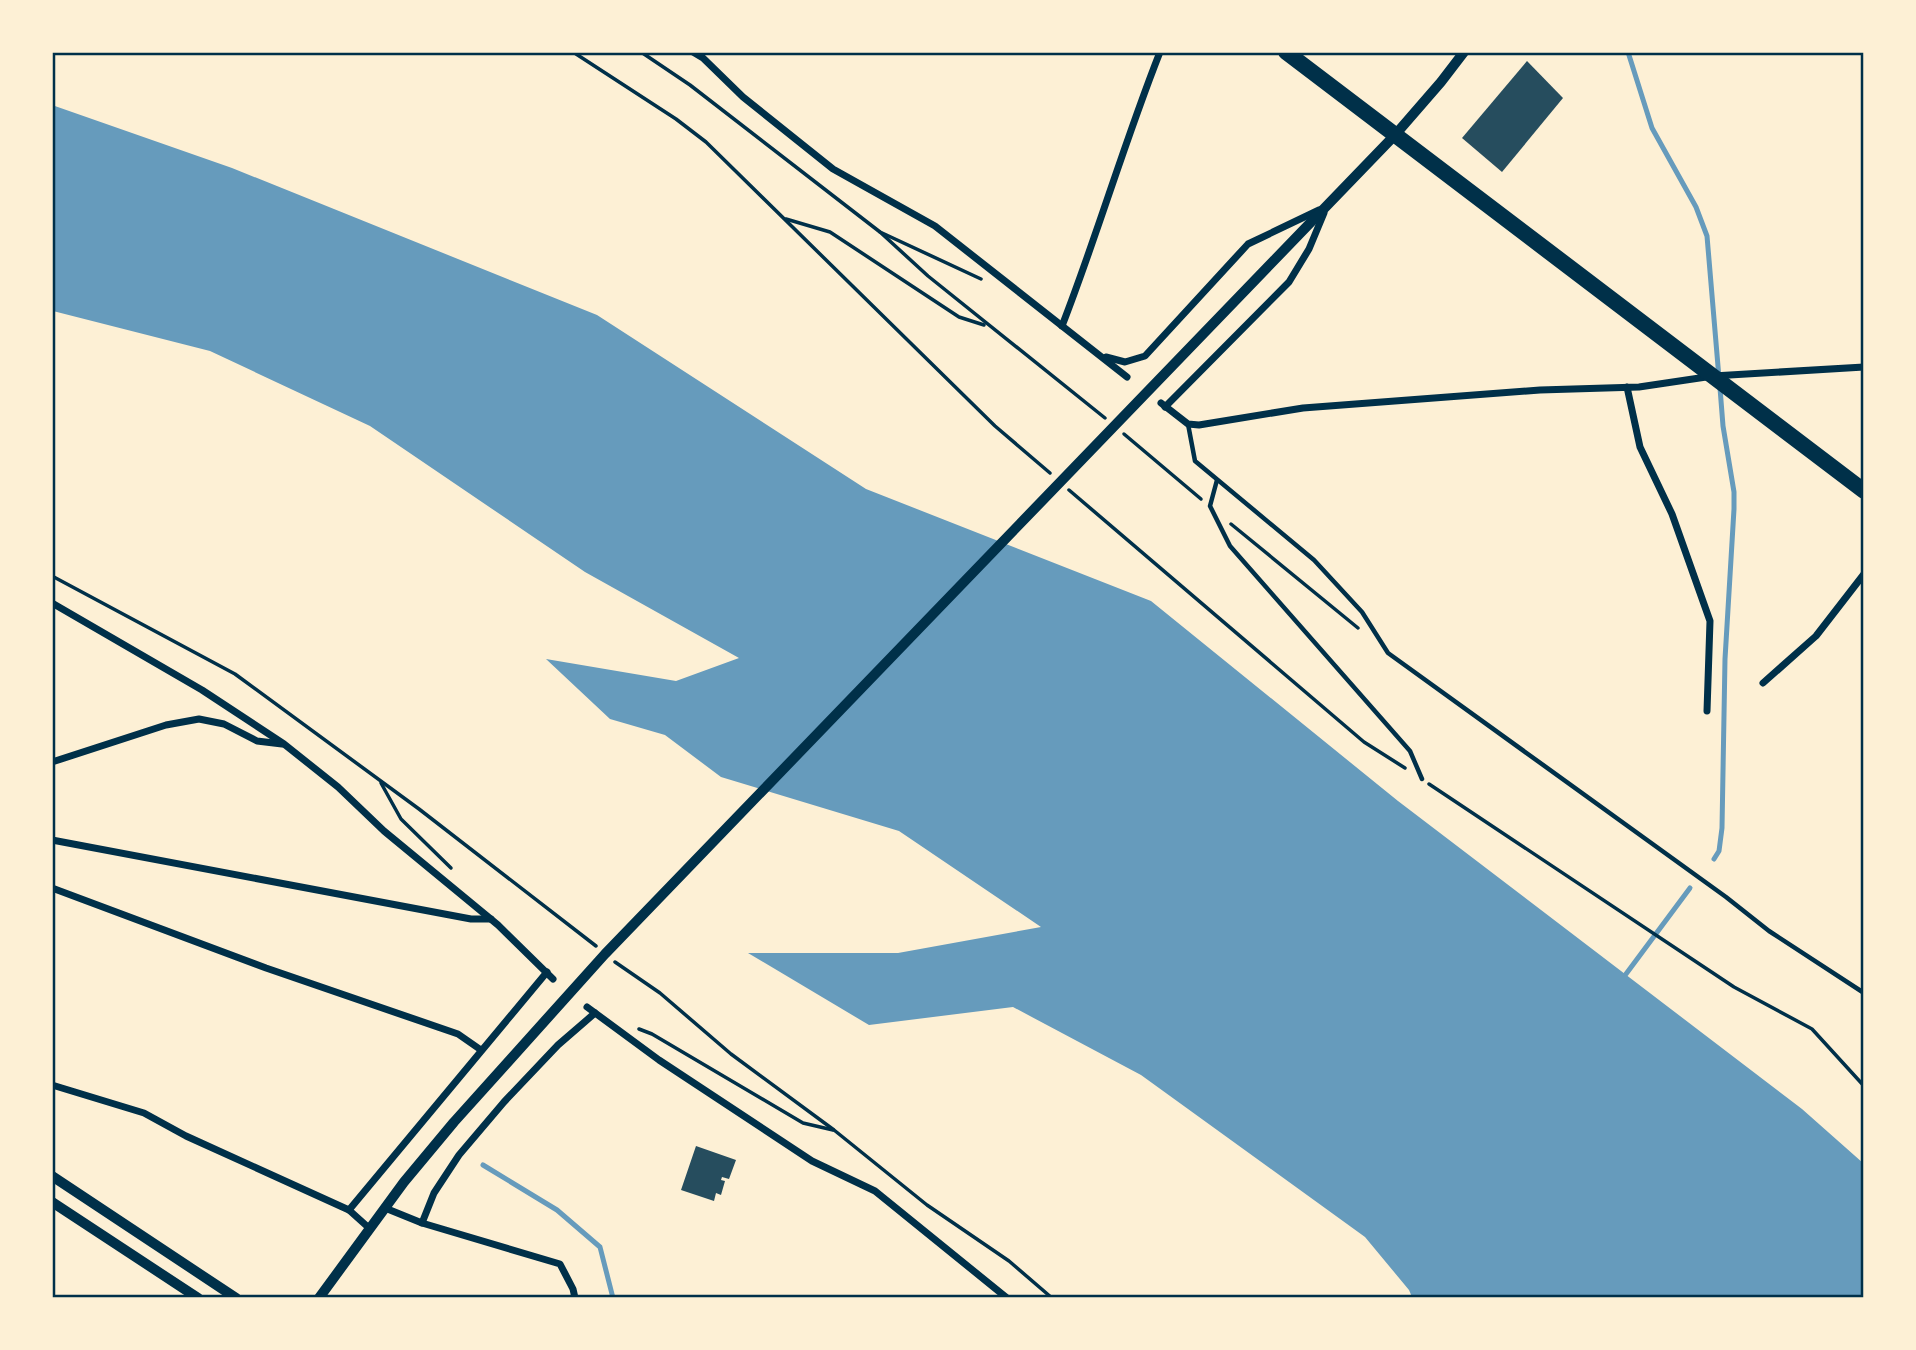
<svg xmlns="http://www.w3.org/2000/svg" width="1916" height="1350" font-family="Figtree,sans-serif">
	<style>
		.water { fill: #669bbc }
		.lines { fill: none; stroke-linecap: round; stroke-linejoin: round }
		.stream { stroke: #669bbc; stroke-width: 5 }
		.building { fill: #264d5e }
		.path { stroke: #003049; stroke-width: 3.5 }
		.service { stroke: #003049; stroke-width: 4.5 }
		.minor { stroke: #003049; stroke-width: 7 }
		.tertiary { stroke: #003049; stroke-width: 10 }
		.trunk { stroke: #003049; stroke-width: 16 }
		.neatline { fill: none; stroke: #003049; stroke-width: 2.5 }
	</style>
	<rect width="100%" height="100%" fill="#fdf0d5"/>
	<!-- water -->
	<polygon class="water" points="52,105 232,168 597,315 866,489 1151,601 1398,801 1802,1109 1863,1163 1863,1297 1412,1297 1409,1290 1365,1237 1141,1075 1013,1007 869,1025 748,953 898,953 1041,927 899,831 721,777 665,735 610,719 546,659 676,681 739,658 585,572 370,426 210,351 53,311"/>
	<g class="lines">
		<!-- stream -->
		<g class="stream">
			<polyline points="1628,52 1652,128 1696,207 1707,236 1719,378"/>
			<polyline points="1714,859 1719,851 1722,828 1725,659 1734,509 1734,492 1723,426 1720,388"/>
			<polyline points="1626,974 1690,888"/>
			<polyline points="483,1165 557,1210 600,1247 613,1298"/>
		</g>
	</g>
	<!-- building -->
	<g class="building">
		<polygon points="1527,61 1563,98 1502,172 1462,138"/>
		<polygon points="696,1146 736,1160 729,1179 722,1177 721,1180 725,1181 721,1195 716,1193 714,1201 681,1190"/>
	</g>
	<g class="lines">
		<!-- path -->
		<g class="path">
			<polyline points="573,52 676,119 706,142 995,426 1050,473"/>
			<polyline points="641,52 690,85 880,232 981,279"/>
			<polyline points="786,219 830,232 959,317 984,325"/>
			<polyline points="880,232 928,276 1105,418"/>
			<polyline points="1124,434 1201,499"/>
			<polyline points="1069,490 1364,742 1405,768"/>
			<polyline points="1231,524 1358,628"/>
			<polyline points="52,576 235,674 419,809 596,946"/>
			<polyline points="381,783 401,819 451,868"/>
			<polyline points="1429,784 1734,987 1812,1029 1864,1086"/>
			<polyline points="615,962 660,993 731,1054 834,1130 927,1205 1009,1261 1052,1298"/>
			<polyline points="639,1029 652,1034 803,1123 833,1130"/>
		</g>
		<!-- service -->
		<g class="service">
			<polyline points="1188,424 1195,461 1314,560 1362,612 1388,653 1726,897 1769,931 1864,993"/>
			<polyline points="1217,480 1210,506 1230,546 1410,751 1422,779"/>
		</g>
		<!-- minor -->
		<g class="minor">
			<polyline points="693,52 703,58 743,97 833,169 935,226 1127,377"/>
			<path d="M 1062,326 C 1097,236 1124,143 1160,52"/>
			<polyline points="1106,357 1125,362 1145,356 1248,244 1319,210"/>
			<polyline points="1627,387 1640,447 1672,514 1710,621 1707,711"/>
			<polyline points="1161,403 1188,424 1199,425 1303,408 1540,390 1639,387 1713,376 1864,367"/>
			<polyline points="1165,407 1289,282 1309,249 1324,213"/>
			<polyline points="52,603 202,690 284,744 338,787 384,831 498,925 553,979"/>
			<polyline points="1763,683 1816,636 1864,574"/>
			<polyline points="52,762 166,725 199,719 224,724 257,741 282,744"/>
			<polyline points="52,840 471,919 491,919"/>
			<polyline points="52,888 266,968 458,1034 481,1050"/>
			<polyline points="587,1007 659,1060 812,1161 875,1191 1007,1298"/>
			<polyline points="52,1085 144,1113 186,1136 349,1210"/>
			<polyline points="385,1208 422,1223 560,1264 573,1289 575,1298"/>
			<polyline points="422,1223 434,1193 459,1155 504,1102 558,1045 595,1013"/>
			<polyline points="369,1228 349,1210 547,972"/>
		</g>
		<!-- tertiary -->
		<g class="tertiary">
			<polyline points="52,1176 236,1298"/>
			<polyline points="52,1202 198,1298"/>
			<polyline points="319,1298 404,1182 454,1122 605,954 1395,135 1441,82 1464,52"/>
		</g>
		<!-- trunk -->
		<polyline class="trunk" points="1286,52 1864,491"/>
	</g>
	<!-- border -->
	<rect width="1916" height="1350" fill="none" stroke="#fdf0d5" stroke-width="108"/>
	<rect x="54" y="54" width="1808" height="1242" class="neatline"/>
</svg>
